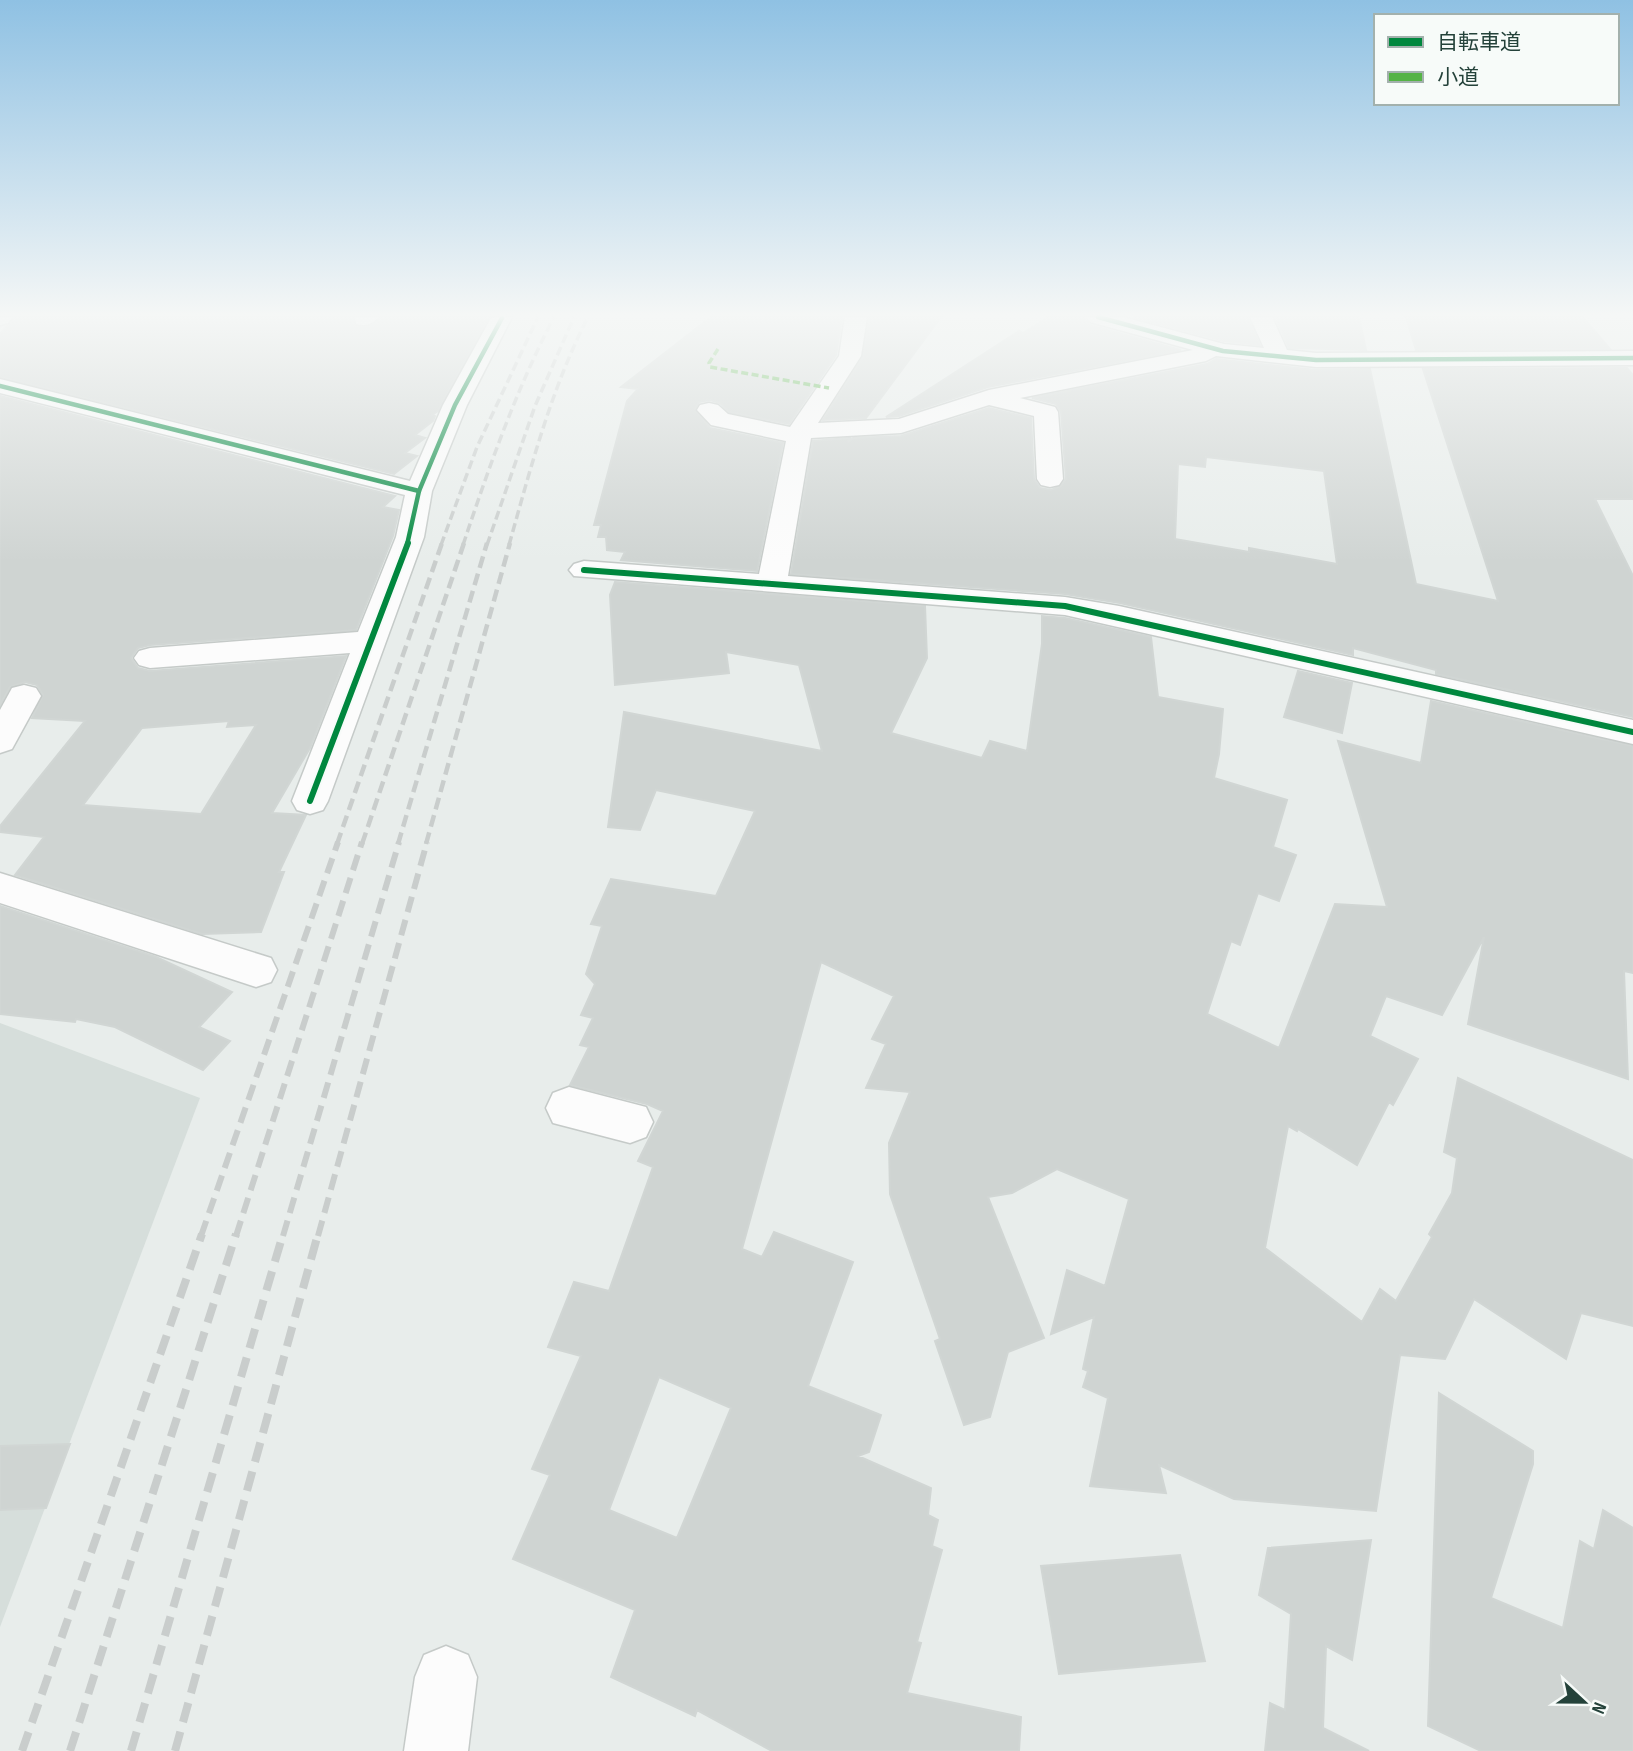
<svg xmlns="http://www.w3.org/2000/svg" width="1633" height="1751" font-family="'Sofia Sans Condensed','Noto Sans JP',sans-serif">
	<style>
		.built { fill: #d6dedb }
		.building { fill: #cfd4d2; stroke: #d1d6d4; stroke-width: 2; fill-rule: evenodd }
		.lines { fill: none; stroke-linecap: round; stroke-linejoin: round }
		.minor-casing { stroke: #c5cac8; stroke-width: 3 }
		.minor { fill: #fcfcfc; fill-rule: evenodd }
		.rail-far3 { stroke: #c9cdcc; stroke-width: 3.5; stroke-dasharray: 9 4.5; stroke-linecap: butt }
		.rail-far2 { stroke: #c9cdcc; stroke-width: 4.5; stroke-dasharray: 12 6; stroke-linecap: butt }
		.rail-far1 { stroke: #c9cdcc; stroke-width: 6; stroke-dasharray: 16 8; stroke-linecap: butt }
		.rail { stroke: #c9cdcc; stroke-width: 8; stroke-dasharray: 20 10; stroke-linecap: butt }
		.quiet { stroke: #55b346; stroke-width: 3.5; stroke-dasharray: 7 3.5; stroke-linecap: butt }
		.cycleway-far1-casing { stroke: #f7fbf9; stroke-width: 7 }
		.cycleway-casing { stroke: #f7fbf9; stroke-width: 10 }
		.cycleway-far1 { stroke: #00873e; stroke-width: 4.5 }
		.cycleway { stroke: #00873e; stroke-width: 6 }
	</style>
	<rect width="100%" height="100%" fill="#e8edeb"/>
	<!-- built -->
	<polygon class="built" points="0,1023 200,1098 0,1627"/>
	<!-- building -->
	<g class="building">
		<polygon points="15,317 353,317 354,326 363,327 372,325 381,317 489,317 438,411 432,415 435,416 433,421 415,435 425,438 405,453 417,456 394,474 0,377 0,334"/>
		<polygon points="711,317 842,317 836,355 789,424 729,412 720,403 710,400 699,402 695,409 710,428 783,443 757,571 621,560 625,552 607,550 606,537 598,537 601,525 594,525 627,401 638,389 621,387"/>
		<polygon points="869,317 941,317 866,418 823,420 863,357"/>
		<polygon points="1048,317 1084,317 1089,325 1181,350 988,387 899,416 886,417 1019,331 1023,333"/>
		<polygon points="1133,317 1248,317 1260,345 1224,341"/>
		<polygon points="1275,317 1359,317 1366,350 1289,348"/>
		<polygon points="1406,317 1583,317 1610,349 1416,350"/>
		<path d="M 1216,359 L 1316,370 L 1370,369 L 1416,584 L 1498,601 L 1423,369 L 1627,368 L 1633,375 L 1633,499 L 1595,499 L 1633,576 L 1633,717 L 1436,674 L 1436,670 L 1353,648 L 1353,655 L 1120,603 L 1065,594 L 791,574 L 813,441 L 850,438 L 848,442 L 853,438 L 901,436 L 989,408 L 1031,418 L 1034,479 L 1040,488 L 1051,490 L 1061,486 L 1066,479 L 1061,412 L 1056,404 L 1032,398 L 1207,364 ZM 1206,457 L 1324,471 L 1337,564 L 1249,548 L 1249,552 L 1175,539 L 1178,464 L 1205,467 Z"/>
		<path d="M 0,396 L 395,496 L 383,507 L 399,510 L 393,536 L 356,630 L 150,645 L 138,648 L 131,658 L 138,668 L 150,671 L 346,656 L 310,748 L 272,813 L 306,815 L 279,872 L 284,872 L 261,932 L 202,934 L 15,875 L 44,837 L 0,832 L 0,826 L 85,721 L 32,718 L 43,695 L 37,685 L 25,682 L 10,687 L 0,705 ZM 229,721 L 227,727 L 256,725 L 201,814 L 83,805 L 142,728 Z"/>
		<path d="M 615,582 L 925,606 L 927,658 L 891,733 L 982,758 L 990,741 L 1027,751 L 1042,644 L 1042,616 L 1065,618 L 1151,637 L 1158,697 L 1223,709 L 1219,754 L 1214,778 L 1287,800 L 1273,847 L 1296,855 L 1279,901 L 1258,893 L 1240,945 L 1231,941 L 1207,1014 L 1279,1048 L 1335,904 L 1387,907 L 1338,741 L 1421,763 L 1431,701 L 1633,746 L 1633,973 L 1624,971 L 1628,1079 L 1468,1024 L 1484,937 L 1442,1015 L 1386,996 L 1370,1036 L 1418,1059 L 1393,1105 L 1389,1102 L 1357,1165 L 1298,1129 L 1297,1131 L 1288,1126 L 1265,1248 L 1362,1322 L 1380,1289 L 1396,1301 L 1432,1237 L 1429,1234 L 1452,1193 L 1457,1158 L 1444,1152 L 1458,1078 L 1633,1160 L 1633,1326 L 1581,1313 L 1566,1359 L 1474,1299 L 1445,1359 L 1400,1355 L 1376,1511 L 1234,1499 L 1159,1465 L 1166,1493 L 1090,1486 L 1108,1398 L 1083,1387 L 1088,1371 L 1083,1369 L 1094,1317 L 1051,1334 L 1067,1270 L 1105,1286 L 1129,1199 L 1057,1169 L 1012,1193 L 988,1197 L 1044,1338 L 1008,1352 L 990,1417 L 964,1425 L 935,1341 L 940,1339 L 890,1194 L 889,1143 L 910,1092 L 866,1088 L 886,1044 L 872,1039 L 894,996 L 821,962 L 742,1249 L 762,1257 L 774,1232 L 853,1262 L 808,1386 L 881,1415 L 869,1452 L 858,1456 L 931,1488 L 928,1515 L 938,1520 L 932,1546 L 942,1550 L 917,1642 L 921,1643 L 907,1693 L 1021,1717 L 1019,1751 L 772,1751 L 697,1710 L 695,1716 L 611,1677 L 635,1610 L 513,1559 L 550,1475 L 532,1469 L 581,1356 L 548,1347 L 574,1282 L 609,1291 L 653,1167 L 638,1161 L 663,1111 L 647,1104 L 570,1085 L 589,1047 L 580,1045 L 593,1018 L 581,1015 L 595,984 L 586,974 L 602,926 L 591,924 L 611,879 L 716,896 L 755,811 L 656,790 L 640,830 L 608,827 L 624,712 L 822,751 L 799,665 L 726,652 L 729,673 L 615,685 L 610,595 ZM 659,1377 L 731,1408 L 677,1538 L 609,1510 Z"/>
		<polygon points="1298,671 1352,683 1342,733 1284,717"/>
		<polygon points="0,906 156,957 232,992 199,1027 230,1041 203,1070 115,1027 76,1019 75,1022 0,1014"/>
		<polygon points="1439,1393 1533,1451 1533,1464 1491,1598 1563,1628 1580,1541 1594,1549 1603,1510 1633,1528 1633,1751 1481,1751 1428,1726"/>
		<polygon points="70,1444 46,1508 0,1510 0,1446"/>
		<polygon points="1371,1540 1352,1660 1326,1646 1323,1728 1369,1751 1265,1751 1270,1703 1285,1710 1291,1614 1259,1595 1268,1548"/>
		<polygon points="1180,1555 1205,1661 1059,1674 1041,1566"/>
	</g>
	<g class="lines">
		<!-- minor casing -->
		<g class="minor-casing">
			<g id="minor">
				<polygon points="0,317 12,317 8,323 0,325"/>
				<path d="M 355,317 L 378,317 C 372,325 366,326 356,324 Z"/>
				<polygon points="512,317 467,405 432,491 424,537 328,801 323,810 310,814 297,810 292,801 350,653 150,668 139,665 134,658 139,651 150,648 358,632 396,537 405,495 0,393 0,379 410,481 443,405 491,318"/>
				<polygon points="845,317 867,317 861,356 818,423 899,419 989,390 1193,350 1090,322 1087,317 1123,317 1224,344 1264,348 1250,317 1272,317 1287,350 1316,353 1633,351 1633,365 1316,367 1216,356 1206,361 1020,398 1055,407 1058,412 1063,479 1059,485 1050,487 1041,485 1037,479 1034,416 989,405 901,433 811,438 788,576 1065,597 1119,606 1633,720 1633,744 1065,615 574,576 569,570 574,564 584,561 759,574 786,441 711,425 697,410 700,405 709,403 718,405 728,414 790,427 839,356"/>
				<polygon points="24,685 36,688 41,696 12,749 0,753 0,710 12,688"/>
				<polygon points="0,873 271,958 277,970 271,982 256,987 0,903"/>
				<polygon points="569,1087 646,1107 653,1122 646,1137 630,1143 553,1123 546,1108 553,1093"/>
				<polygon points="446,1646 468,1655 477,1677 468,1751 404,1751 415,1677 424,1655"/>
			</g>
		</g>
		<!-- minor -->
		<use href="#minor" class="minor"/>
		<!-- rail-far3 -->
		<g class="rail-far3">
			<polyline points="441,545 477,447 538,317"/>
			<path d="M 463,545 C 489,467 516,390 554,317"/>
			<polyline points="487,545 535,406 574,317"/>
			<path d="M 509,545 C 531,467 551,389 588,317"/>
		</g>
		<!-- rail-far2 -->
		<g class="rail-far2">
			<polyline points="337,844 442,543"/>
			<polyline points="362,844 464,543"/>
			<polyline points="398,844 487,543"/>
			<polyline points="426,844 510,543"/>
		</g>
		<!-- rail-far1 -->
		<g class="rail-far1">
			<polyline points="201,1236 338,842"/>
			<polyline points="236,1236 362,842"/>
			<polyline points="283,1236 399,842"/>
			<polyline points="318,1236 427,842"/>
		</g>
		<!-- rail -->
		<g class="rail">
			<polyline points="22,1751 202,1234"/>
			<polyline points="70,1751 236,1234"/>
			<polyline points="131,1751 283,1234"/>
			<polyline points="175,1751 318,1234"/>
		</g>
		<!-- quiet -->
		<polyline class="quiet" points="718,349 709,363 710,367 829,388"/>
		<!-- cycleway-far1 casing -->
		<g class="cycleway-far1-casing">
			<g id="cycleway-far1">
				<polyline points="1098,317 1223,351 1316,360 1633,358"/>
				<polyline points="0,386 419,491"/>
				<polyline points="407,545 419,491 455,405 502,318"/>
			</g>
		</g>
		<!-- cycleway casing -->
		<g class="cycleway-casing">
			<g id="cycleway">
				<polyline points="584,570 1065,606 1633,732"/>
				<polyline points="310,801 408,543"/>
			</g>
		</g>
		<!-- cycleway-far1 -->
		<use href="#cycleway-far1" class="cycleway-far1"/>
		<!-- cycleway -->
		<use href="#cycleway" class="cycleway"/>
	</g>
	<!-- sky -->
	<linearGradient id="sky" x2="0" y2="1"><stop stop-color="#8fc1e3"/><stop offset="0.56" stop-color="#f5f7f6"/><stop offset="1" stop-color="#f5f7f6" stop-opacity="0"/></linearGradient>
	<rect width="1633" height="562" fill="url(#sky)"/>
	<!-- legend -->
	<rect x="1374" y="14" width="245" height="91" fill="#f7fbf9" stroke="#a3b1ad" stroke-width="2"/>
	<rect x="1388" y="37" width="35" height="10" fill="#00873e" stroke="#a3b1ad" stroke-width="2"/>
	<text x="1437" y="49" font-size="21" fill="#24423a">自転車道</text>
	<rect x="1388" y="72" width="35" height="10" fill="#55b346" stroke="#a3b1ad" stroke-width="2"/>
	<text x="1437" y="84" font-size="21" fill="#24423a">小道</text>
	<!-- north arrow -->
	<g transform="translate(1584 1702) rotate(112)" stroke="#f7fbf9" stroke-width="5" paint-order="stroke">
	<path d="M0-5L12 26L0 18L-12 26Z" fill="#24423a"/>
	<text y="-10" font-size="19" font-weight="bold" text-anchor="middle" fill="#24423a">N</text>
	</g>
</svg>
